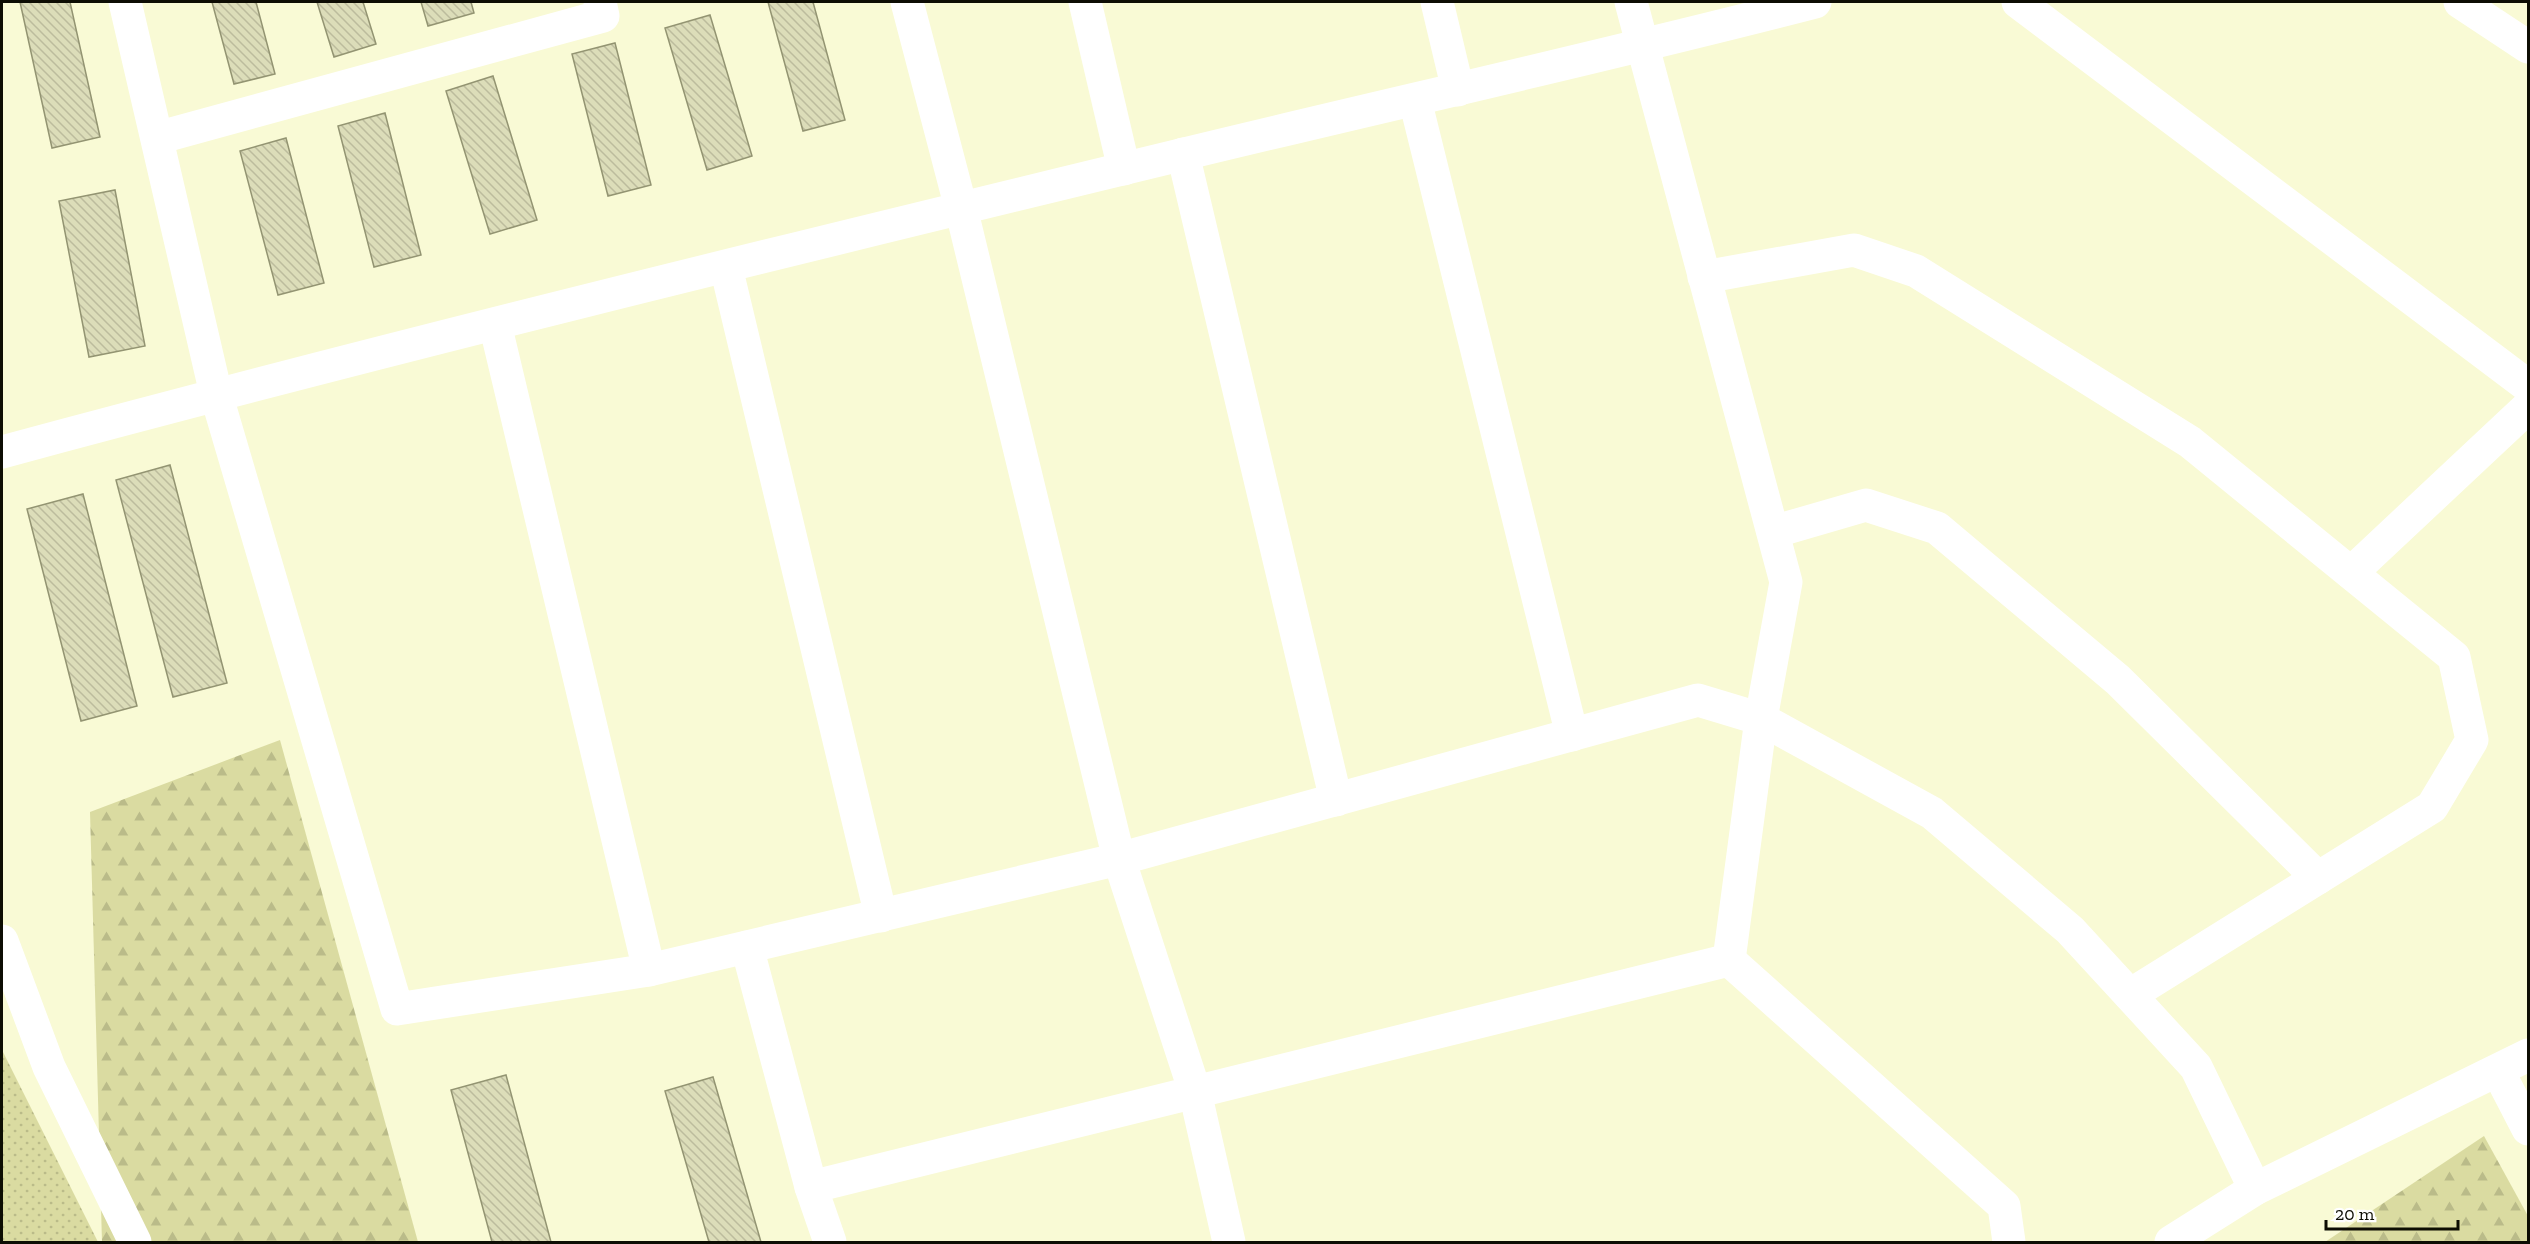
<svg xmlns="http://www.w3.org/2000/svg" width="2530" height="1244" font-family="'Zilla Slab',serif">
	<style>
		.green { fill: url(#green-dots) }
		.forest { fill: url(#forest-firs) }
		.building { fill: url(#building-back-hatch); stroke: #939472; stroke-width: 1.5 }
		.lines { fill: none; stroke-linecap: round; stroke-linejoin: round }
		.street { stroke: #fff; stroke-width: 33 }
		.secondary { stroke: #fff; stroke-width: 33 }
	</style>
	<defs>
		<pattern id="green-dots" width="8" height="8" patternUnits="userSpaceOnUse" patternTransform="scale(1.5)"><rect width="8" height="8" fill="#dadba1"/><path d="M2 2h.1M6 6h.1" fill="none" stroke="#babb89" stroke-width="1.8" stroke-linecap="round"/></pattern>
		<pattern id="forest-firs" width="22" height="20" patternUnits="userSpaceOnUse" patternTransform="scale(1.5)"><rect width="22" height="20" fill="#dadba1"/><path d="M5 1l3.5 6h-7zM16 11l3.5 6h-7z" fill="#babb89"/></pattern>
		<pattern id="building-back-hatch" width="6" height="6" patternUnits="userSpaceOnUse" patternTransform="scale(1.5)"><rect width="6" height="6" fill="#dcddb9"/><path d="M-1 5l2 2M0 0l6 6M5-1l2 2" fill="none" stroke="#bcbc9d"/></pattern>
	</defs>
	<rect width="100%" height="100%" fill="#f9fad5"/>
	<!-- green -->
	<polygon class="green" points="2,1050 98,1242 2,1242"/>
	<!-- forest -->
	<g class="forest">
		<polygon points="280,740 418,1242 102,1242 90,812"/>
		<polygon points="2484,1136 2528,1216 2528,1242 2325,1242"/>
	</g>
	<!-- building -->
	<g class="building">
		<polygon points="20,2 70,2 100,137 52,148"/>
		<polygon points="212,2 256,2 275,74 234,84"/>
		<polygon points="317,2 363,2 376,44 334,57"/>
		<polygon points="421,2 471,2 474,13 428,26"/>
		<polygon points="768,2 813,2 845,120 803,131"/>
		<polygon points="710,15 752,156 707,170 665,28"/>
		<polygon points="615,43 651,185 608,196 572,54"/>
		<polygon points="493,76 537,220 490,234 446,91"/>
		<polygon points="385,113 421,255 374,267 338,126"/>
		<polygon points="286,138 324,283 278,295 240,151"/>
		<polygon points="115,190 145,346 89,357 59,201"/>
		<polygon points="170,465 227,683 173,697 116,480"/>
		<polygon points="83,494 137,706 81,721 27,509"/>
		<polygon points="506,1075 551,1242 492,1242 451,1090"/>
		<polygon points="713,1077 761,1242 709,1242 665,1091"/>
	</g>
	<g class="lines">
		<!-- street -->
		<g class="street">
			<polyline points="125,2 216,394 397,1009 649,970 1119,859 1698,700 1761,719 1932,813 2070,930 2196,1067 2255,1189"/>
			<polyline points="907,2 961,208 1119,859 1195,1092 1229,1242"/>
			<polyline points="1085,2 1124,169"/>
			<polyline points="1437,2 1458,90"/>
			<polyline points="1631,2 1786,582 1761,719 1729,960"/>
			<polyline points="2460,2 2528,47"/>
			<polyline points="1415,100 1572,735"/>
			<polyline points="157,138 603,16 600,2"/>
			<polyline points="1183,154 1336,800"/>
			<polyline points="726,267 881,916"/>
			<polyline points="1704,277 1854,250 1916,271 2190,442 2454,657 2472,740 2432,807 2130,995"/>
			<polyline points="495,324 649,970"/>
			<path d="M 2,452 C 391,347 784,251 1176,156 C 1389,104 1603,57 1815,2"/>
			<polyline points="1773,532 1866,505 1937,528 2118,680 2318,878"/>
			<polyline points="2351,573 2528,407"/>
			<polyline points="747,947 811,1187 830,1242"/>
			<polyline points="2498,1071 2528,1129"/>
			<polyline points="811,1187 1729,960 2004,1206 2009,1242"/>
		</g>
		<!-- secondary -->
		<g class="secondary">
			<polyline points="2018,2 2528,386"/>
			<polyline points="2,941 49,1067 135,1242"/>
			<polyline points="2171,1242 2255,1189 2528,1055"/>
		</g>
	</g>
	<!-- border -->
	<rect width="2530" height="1244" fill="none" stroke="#0d0d03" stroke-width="6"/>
	<!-- scale -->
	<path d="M2326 1220v9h132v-9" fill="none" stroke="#0d0d03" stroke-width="3"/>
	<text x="2335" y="1220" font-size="18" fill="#0d0d03" stroke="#ffffff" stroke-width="4.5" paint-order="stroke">20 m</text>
</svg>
